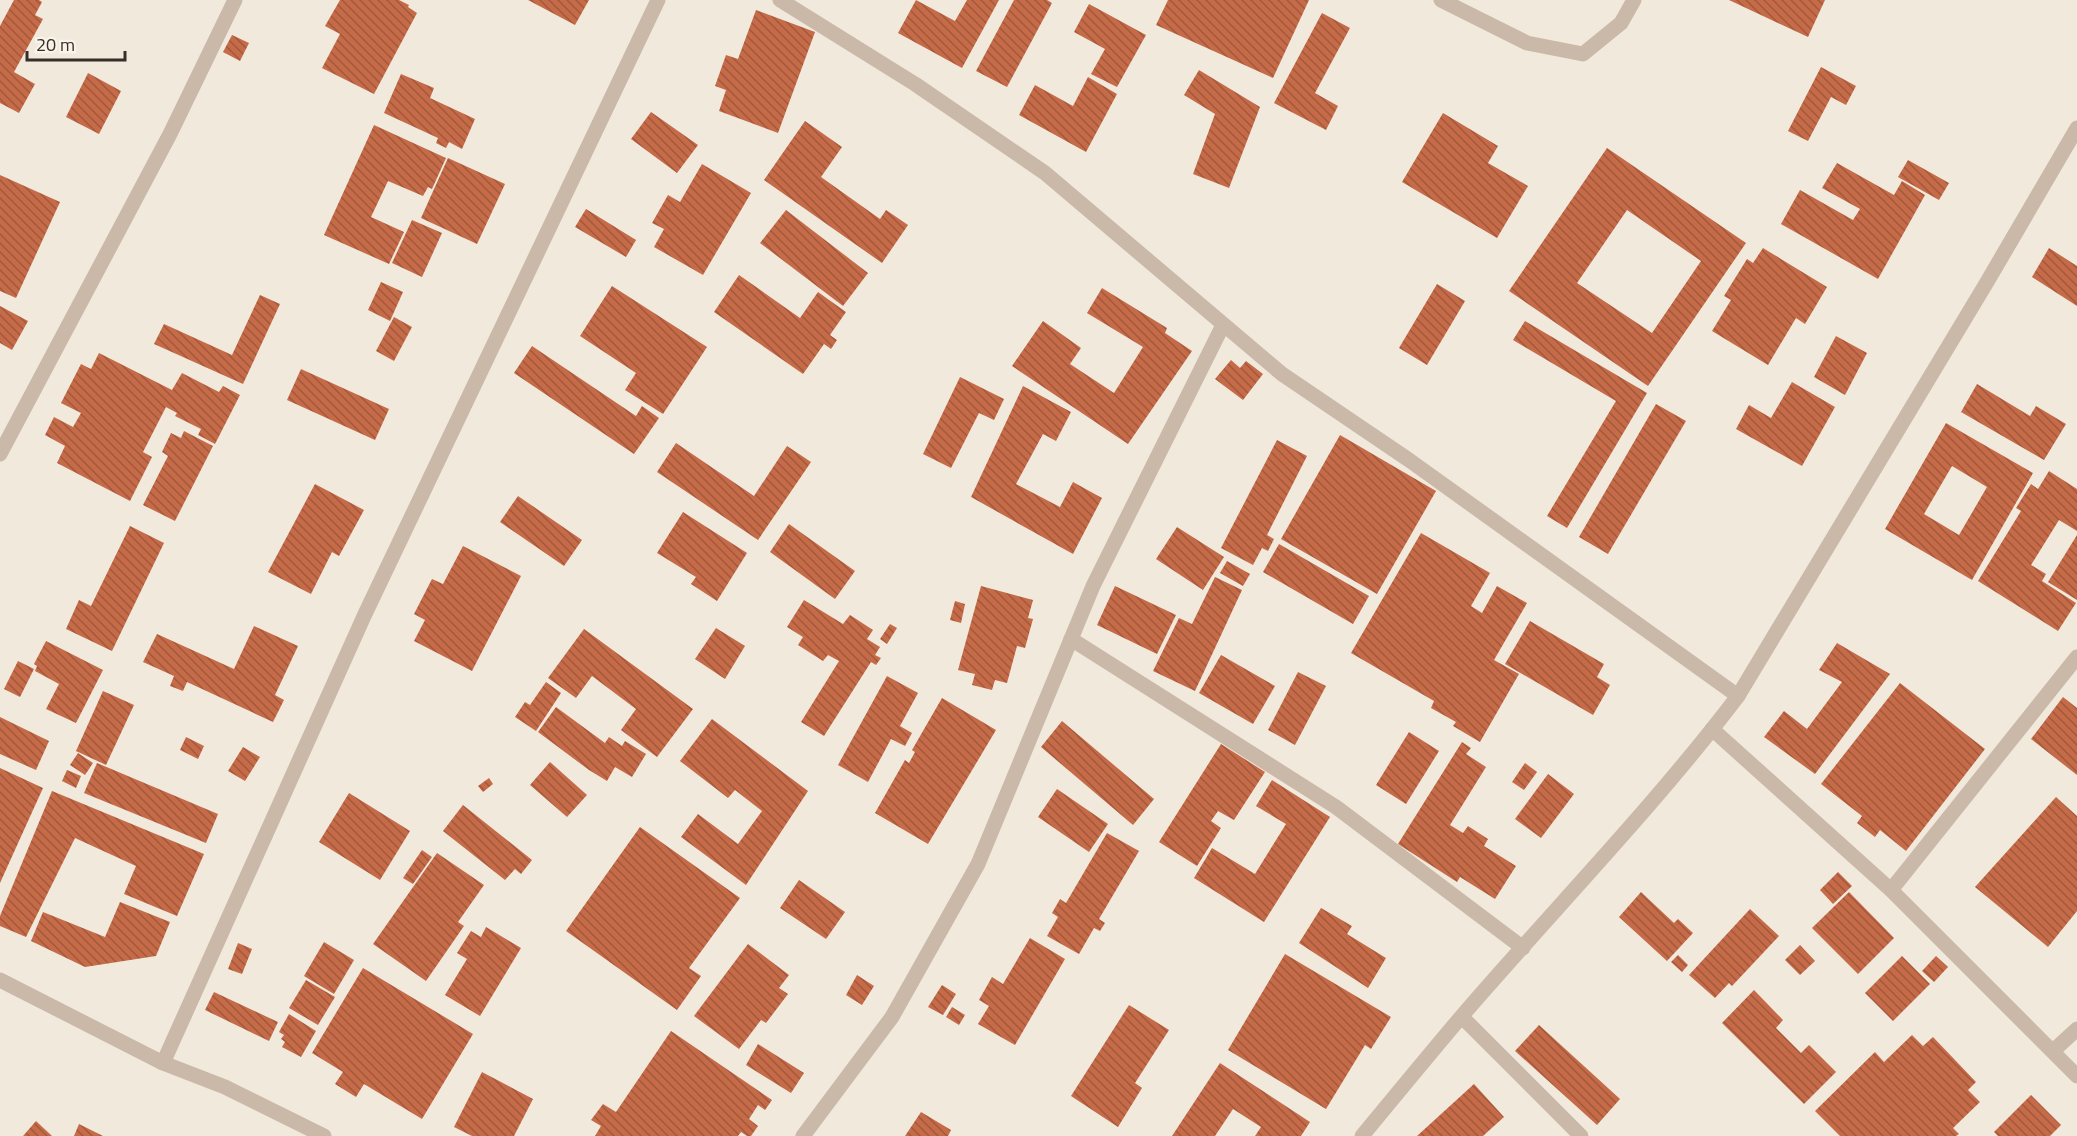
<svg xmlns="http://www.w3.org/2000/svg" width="2077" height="1136" font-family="'Titillium Web',sans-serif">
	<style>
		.building { fill: url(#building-back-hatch); fill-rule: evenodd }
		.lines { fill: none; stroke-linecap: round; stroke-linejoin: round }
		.minor { stroke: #cab9a9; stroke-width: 15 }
	</style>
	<defs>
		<pattern id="building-back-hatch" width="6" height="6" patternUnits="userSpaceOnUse" patternTransform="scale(1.5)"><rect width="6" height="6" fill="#c66b48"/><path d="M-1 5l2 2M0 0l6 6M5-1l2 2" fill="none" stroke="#a2583c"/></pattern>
	</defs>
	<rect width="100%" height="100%" fill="#f2e9dd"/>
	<!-- building -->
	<g class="building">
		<polygon points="14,0 39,0 42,2 35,15 43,19 14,72 35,84 19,113 0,103 0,26"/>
		<polygon points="340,0 399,0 409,5 408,7 417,13 374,94 322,68 340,34 325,26"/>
		<polygon points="528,0 589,0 575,25"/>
		<polygon points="916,0 955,21 967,0 999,0 962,68 898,33"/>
		<polygon points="1014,0 1047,0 1052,3 1007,87 976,71"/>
		<polygon points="1168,0 1309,0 1273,78 1156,25"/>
		<polygon points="1729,0 1825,0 1808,37"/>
		<polygon points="1089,4 1146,35 1117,87 1091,74 1105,49 1074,32"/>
		<polygon points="756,10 815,32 778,133 719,111 726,90 715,86 726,55 738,59"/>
		<polygon points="1322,13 1350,28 1315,93 1338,106 1326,130 1274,103"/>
		<polygon points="232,35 249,43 240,61 223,52"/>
		<polygon points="1821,67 1856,86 1846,105 1831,97 1808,141 1788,131"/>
		<polygon points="1199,70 1260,107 1229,188 1193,174 1215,114 1184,95"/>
		<polygon points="88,73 121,91 99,134 66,117"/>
		<polygon points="401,74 434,88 430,98 475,119 462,149 449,142 446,148 436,143 438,138 384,113"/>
		<polygon points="1088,77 1117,94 1086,152 1019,115 1035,85 1073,106"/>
		<polygon points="651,112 698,145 677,173 631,139"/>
		<polygon points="1443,113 1498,146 1488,163 1528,186 1497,238 1402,182"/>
		<polygon points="805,121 842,147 821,177 880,219 886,210 908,225 882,263 764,180"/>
		<polygon points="374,125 446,158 432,189 428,187 423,196 388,181 371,217 404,232 389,264 324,235"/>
		<path d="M 1607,148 L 1746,243 L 1648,386 L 1509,291 ZM 1627,210 L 1701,261 L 1652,333 L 1577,283 Z"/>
		<polygon points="448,158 505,184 477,244 421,218"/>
		<polygon points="1908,160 1949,183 1939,200 1898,177"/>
		<polygon points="1837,163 1894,195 1902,181 1925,195 1878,279 1781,224 1800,190 1853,220 1860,209 1822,188"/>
		<polygon points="702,164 751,193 703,275 654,247 664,229 652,223 668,195 680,202"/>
		<polygon points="0,175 60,202 16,298 0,291"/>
		<polygon points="586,209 636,240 626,257 575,227"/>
		<polygon points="786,210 868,273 843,306 760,243"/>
		<polygon points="412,220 442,233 422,277 392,263"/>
		<polygon points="1763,248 1827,287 1805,324 1796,318 1768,365 1712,331 1731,300 1724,296 1747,259 1753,263"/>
		<polygon points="2049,248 2077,266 2077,306 2032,277"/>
		<polygon points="739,275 800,318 818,292 846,312 830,335 837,340 831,349 824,344 803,374 714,312"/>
		<polygon points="381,282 403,292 390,321 368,310"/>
		<polygon points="1437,284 1465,301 1427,365 1399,348"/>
		<polygon points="612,286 707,347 663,414 625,390 636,373 580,336"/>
		<polygon points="1102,288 1167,328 1165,333 1192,351 1128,444 1012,366 1043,321 1081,348 1070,364 1114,393 1143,347 1087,313"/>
		<polygon points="260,295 280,304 243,384 154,344 164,324 232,355"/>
		<polygon points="0,306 28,321 12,350 0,343"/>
		<polygon points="394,317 412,327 394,361 376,351"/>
		<polygon points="1525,321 1647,393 1567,528 1547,516 1616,401 1513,340"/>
		<polygon points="1836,336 1867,353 1845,395 1814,377"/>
		<polygon points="532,346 636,416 642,406 659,418 634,454 514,373"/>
		<polygon points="99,353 172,390 182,373 219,392 223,386 240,395 215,444 198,435 201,429 175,416 177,413 166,407 143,452 152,457 130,501 57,463 65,446 45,435 54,417 73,427 81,413 61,403 81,364 91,369"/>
		<polygon points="1231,360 1240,368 1246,361 1263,374 1243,400 1215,379"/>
		<polygon points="301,369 389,409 375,440 287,400"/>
		<polygon points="960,377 1004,399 994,420 979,413 951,468 923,454"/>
		<polygon points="1792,382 1835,407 1802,466 1736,429 1749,405 1771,418"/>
		<polygon points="1977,384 2030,416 2036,406 2066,424 2044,460 1961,412"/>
		<polygon points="1023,386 1071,412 1056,441 1043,434 1016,484 1060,507 1073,482 1102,498 1073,554 971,497"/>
		<polygon points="1656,404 1686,421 1608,554 1579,537"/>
		<path d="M 1946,423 L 2033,473 L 1972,580 L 1885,529 ZM 1952,466 L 1987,487 L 1959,535 L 1924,514 Z"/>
		<polygon points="184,431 213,446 175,521 143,505 168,456 162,452 171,433 181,438"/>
		<polygon points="1340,435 1436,491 1377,594 1281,539"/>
		<polygon points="1277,440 1307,456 1267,535 1274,539 1268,551 1262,548 1253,565 1221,548"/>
		<polygon points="676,443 754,496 787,446 811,462 758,540 657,472"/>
		<polygon points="2049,471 2077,489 2077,531 2059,520 2031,565 2046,574 2042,581 2076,603 2058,631 1978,581 2021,511 2016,508 2031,484 2038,489"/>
		<polygon points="315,484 364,510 339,556 332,552 311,594 268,572"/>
		<polygon points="518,496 582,540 564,566 500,522"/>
		<polygon points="683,512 747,553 717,601 691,584 696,577 657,553"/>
		<polygon points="789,524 855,571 835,599 770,552"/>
		<polygon points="130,526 164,543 112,651 66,629 79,600 91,606"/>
		<polygon points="1177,527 1224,557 1203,590 1156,559"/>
		<polygon points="1421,533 1490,573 1471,606 1482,613 1497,586 1527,603 1494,660 1519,674 1480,742 1453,726 1456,722 1431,708 1434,701 1351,653"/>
		<polygon points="2077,535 2077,600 2048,582"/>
		<polygon points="1279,544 1369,596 1353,624 1263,572"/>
		<polygon points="463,546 521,576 472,671 414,641 425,620 414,614 432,579 443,584"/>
		<polygon points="1227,561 1250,574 1243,586 1220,573"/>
		<polygon points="1215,577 1242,590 1195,691 1153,671 1179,618 1192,624"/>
		<polygon points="981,586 1033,600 1028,618 1033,619 1025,648 1017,646 1007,683 995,680 992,690 972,685 975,674 958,670"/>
		<polygon points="1115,586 1176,615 1157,654 1097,625"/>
		<polygon points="804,600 843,624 850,615 873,630 867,639 880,647 875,655 881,658 876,665 871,662 824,736 801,722 839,661 828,655 823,661 798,645 803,637 787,627"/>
		<polygon points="955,601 965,604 961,623 950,620"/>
		<polygon points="1530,621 1604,664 1597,677 1610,685 1593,715 1505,664"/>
		<polygon points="890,624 897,628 887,644 880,639"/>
		<polygon points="254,626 298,646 275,695 284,700 273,722 187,682 183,691 170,686 174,676 143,662 157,634 234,669"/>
		<polygon points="716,628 745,646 725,679 695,659"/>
		<polygon points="584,629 693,709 657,757 621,730 636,709 592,676 576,698 548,678"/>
		<polygon points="46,641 103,670 76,723 46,709 59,684 35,671 37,666 34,664"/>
		<polygon points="1837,643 1890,674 1815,774 1764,737 1784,711 1807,729 1842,682 1819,670"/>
		<polygon points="1221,655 1275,686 1253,724 1199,693"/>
		<polygon points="18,661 34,669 20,697 4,689"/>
		<polygon points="1298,672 1326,686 1295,745 1268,730"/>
		<polygon points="887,676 918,693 900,726 912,733 905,746 891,739 868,782 838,765"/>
		<polygon points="546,682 561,693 536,731 515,717 525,702 530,705"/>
		<polygon points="1900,683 1985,749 1906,851 1880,830 1875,837 1857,823 1862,816 1821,784"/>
		<polygon points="103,691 134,705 106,765 76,751"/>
		<polygon points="2063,697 2077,708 2077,775 2031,739"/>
		<polygon points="942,698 996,730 928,844 875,813 905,760 909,763 915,752 912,750"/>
		<polygon points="556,707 605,743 609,737 622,746 625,741 646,754 632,777 615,767 607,781 589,770 538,732"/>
		<polygon points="0,717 49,741 36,770 0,754"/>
		<polygon points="712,719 808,791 746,885 681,837 698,814 738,844 762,811 735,790 728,798 680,761"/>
		<polygon points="1062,721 1154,799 1133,825 1041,747"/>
		<polygon points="1409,732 1439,751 1406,804 1376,785"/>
		<polygon points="186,737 204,746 198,759 180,750"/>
		<polygon points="1462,742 1471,748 1466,754 1486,767 1450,825 1463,833 1468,826 1488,839 1484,846 1516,866 1495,899 1460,877 1457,882 1398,844"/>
		<polygon points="1221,744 1265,772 1234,820 1218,811 1211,821 1221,828 1197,866 1159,842"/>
		<polygon points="243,747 260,757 245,781 228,771"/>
		<polygon points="78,753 93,763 85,775 70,765"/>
		<polygon points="550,762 587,795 567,817 530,785"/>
		<polygon points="97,763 218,814 206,843 84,793"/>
		<polygon points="1525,763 1537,772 1524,790 1512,782"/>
		<polygon points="0,768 43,788 0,883"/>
		<polygon points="67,770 81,776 76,788 62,781"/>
		<polygon points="1548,774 1574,794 1541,838 1515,819"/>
		<polygon points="489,778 493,784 483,792 478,786"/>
		<polygon points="1272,780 1330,817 1264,922 1194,878 1212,848 1255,874 1286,824 1256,806"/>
		<polygon points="1057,789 1108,824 1089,852 1038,817"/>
		<polygon points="52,791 204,854 177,916 124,894 136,866 75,838 26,937 0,926 0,916"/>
		<polygon points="349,793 410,831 380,880 319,842"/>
		<polygon points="2056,797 2077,816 2077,911 2048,947 1975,887"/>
		<polygon points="463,805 532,860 521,874 515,869 505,880 443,831"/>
		<polygon points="640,827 740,898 689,968 701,976 677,1010 566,931"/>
		<polygon points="1107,833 1139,851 1099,919 1105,923 1100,931 1094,928 1079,954 1047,936 1058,917 1052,913 1060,899 1066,903"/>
		<polygon points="422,850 432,857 413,884 403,878"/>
		<polygon points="437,853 484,885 458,922 464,926 426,981 373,944"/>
		<polygon points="1838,872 1852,886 1833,904 1820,890"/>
		<polygon points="799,880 845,912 826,939 780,908"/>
		<polygon points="1641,892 1674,923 1678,919 1693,933 1667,961 1619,917"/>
		<polygon points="1849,892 1894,938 1858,974 1812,928"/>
		<polygon points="120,902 170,922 156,956 85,967 31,941 43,912 105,937"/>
		<polygon points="1321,908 1352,926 1347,934 1386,958 1368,988 1299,943"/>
		<polygon points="1750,909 1779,936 1732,986 1729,983 1715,998 1689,975"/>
		<polygon points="486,927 521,948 480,1016 445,995 467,959 457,953 471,931 481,937"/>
		<polygon points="1030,938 1065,959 1015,1045 978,1024 989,1006 979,1000 992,977 1003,984"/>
		<polygon points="324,942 354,960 334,994 304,976"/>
		<polygon points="238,943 252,949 242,974 228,969"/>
		<polygon points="748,944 789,975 779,988 788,994 766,1023 761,1020 739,1049 694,1016"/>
		<polygon points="1800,945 1815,961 1800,975 1785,960"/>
		<polygon points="1285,954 1391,1017 1371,1049 1365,1045 1326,1109 1228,1050"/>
		<polygon points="1678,955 1688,965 1682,972 1671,962"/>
		<polygon points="1902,956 1930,984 1893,1021 1865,993"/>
		<polygon points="1936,956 1948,967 1934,982 1922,971"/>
		<polygon points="363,968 473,1034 422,1119 364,1084 356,1097 335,1084 343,1072 312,1053"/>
		<polygon points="857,975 874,986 862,1005 846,995"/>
		<polygon points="306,980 335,997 318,1025 289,1008"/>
		<polygon points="942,985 956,994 943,1015 928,1007"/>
		<polygon points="1754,990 1783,1020 1776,1028 1801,1053 1809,1045 1836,1072 1804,1104 1722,1023"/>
		<polygon points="214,992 278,1022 269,1041 205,1010"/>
		<polygon points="1129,1005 1169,1030 1135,1083 1142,1088 1118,1127 1071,1096"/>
		<polygon points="952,1007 965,1015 959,1025 946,1017"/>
		<polygon points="289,1014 316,1031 301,1057 282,1047 285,1042 281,1039 284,1035 279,1032"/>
		<polygon points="1539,1025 1620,1099 1597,1125 1515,1051"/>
		<polygon points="671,1031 772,1100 765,1110 758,1105 749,1119 758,1126 751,1136 747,1136 741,1132 738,1136 595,1136 601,1126 591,1120 603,1104 616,1112"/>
		<polygon points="1912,1035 1923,1046 1933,1037 1976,1082 1968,1090 1980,1102 1953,1128 1959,1134 1956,1136 1840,1136 1815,1111 1875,1052 1884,1062"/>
		<polygon points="758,1044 804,1073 791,1093 746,1065"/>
		<polygon points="1220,1063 1310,1122 1301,1136 1255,1136 1261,1127 1233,1109 1215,1136 1172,1136"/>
		<polygon points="482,1072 533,1099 514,1136 472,1136 454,1127"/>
		<polygon points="1474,1084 1504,1117 1483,1136 1417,1136"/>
		<polygon points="2031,1095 2061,1125 2050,1136 1998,1136 1994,1132"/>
		<polygon points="921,1112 951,1130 948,1136 905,1136"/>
		<polygon points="36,1121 52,1136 23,1136"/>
		<polygon points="79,1124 103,1136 74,1136"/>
	</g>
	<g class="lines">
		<!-- minor -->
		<g class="minor">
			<polyline points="780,0 915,84 1045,173 1282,374 1409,460 1738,696"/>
			<polyline points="1441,0 1527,43 1583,54 1621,23 1634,0"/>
			<polyline points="0,454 170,134 235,0"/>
			<polyline points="1071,639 1336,807 1523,948"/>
			<polyline points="1712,729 1891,890 2077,1076"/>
			<polyline points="1891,890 2077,657"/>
			<polyline points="0,980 163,1063 225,1087 324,1136"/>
			<polyline points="1462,1017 1581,1136"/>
			<polyline points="2053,1051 2077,1029"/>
			<polyline points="163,1063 365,614 658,0"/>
			<polyline points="803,1136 892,1017 978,864 1093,586 1223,325"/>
			<path d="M 1362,1136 C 1395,1096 1428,1056 1461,1017 C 1553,910 1652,809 1738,696 L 1987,282 L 2077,128"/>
		</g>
	</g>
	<!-- scale -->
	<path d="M27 51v9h98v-9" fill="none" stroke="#372e29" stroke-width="3"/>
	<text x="36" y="51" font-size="18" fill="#372e29" stroke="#faf3e9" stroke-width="4.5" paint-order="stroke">20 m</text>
</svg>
